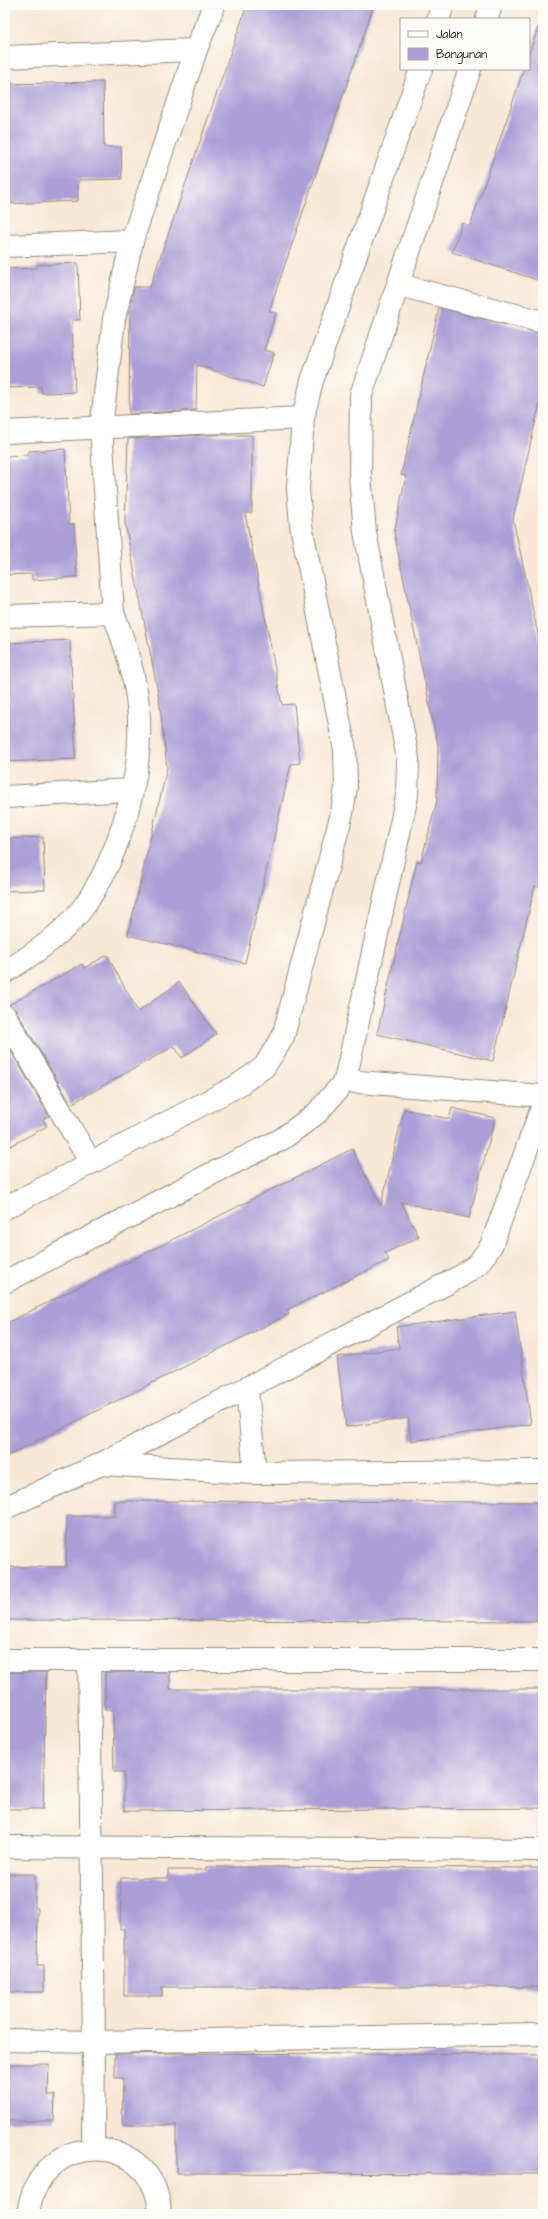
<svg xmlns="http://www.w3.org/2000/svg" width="548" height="2219" font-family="'Architects Daughter',sans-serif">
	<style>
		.building { fill: #ab9fd7 }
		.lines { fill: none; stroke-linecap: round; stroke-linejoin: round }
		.minor-casing { stroke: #928a80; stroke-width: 24 }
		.minor { stroke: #fff; stroke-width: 22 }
	</style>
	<rect width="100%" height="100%" fill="#fdfcf7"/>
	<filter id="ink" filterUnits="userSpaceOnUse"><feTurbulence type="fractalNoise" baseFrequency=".025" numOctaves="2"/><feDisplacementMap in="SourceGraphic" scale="8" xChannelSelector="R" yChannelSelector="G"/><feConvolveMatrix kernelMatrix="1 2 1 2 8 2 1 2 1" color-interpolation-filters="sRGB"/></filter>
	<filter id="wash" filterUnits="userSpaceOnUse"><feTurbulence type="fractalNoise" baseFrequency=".012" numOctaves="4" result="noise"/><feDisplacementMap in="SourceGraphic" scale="16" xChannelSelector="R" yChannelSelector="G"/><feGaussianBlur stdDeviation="0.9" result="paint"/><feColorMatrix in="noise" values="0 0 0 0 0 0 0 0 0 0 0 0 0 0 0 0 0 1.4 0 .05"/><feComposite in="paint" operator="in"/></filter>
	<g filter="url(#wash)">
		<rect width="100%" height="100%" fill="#f8e8d5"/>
		<g id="blocks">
			<!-- building -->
			<g class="building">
				<polygon points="247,5 374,5 269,311 276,313 264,350 274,353 263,387 197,365 196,410 129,414 130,304 134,287 150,287"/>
				<polygon points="538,27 543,27 543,282 452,252 462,223 470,226 524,69 529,69 529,54"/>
				<polygon points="103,82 104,147 121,147 122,179 78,180 78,201 5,204 5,84"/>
				<polygon points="78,263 80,320 72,320 75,392 42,393 41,387 5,388 5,269 37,268 37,265"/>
				<polygon points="439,308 543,334 543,389 513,519 543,657 543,888 535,886 493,1061 377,1034 417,861 421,862 437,800 438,746 394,533 406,476 401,475"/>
				<polygon points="206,435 252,435 252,513 245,513 282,705 294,704 300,763 291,764 245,963 128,935 167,768 159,698 125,523 128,439"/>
				<polygon points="65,449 69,524 74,524 77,577 32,580 32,574 5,575 5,456 28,455 28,451"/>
				<polygon points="70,640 76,759 5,762 5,643"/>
				<polygon points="43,837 45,890 5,891 5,839"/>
				<polygon points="107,955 138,1012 179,982 216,1034 182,1058 174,1046 71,1104 16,1010 9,1005 82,964 84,968"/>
				<polygon points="5,1041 49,1116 43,1119 47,1126 5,1149"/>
				<polygon points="452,1108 495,1118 469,1218 401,1202 419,1237 385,1253 389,1260 287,1310 289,1314 5,1457 5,1324 352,1149 381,1206 404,1109 449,1119"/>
				<polygon points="515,1311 531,1424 411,1441 408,1418 346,1427 337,1357 399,1348 396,1327"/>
				<polygon points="115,1501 543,1502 543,1621 5,1620 5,1567 66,1567 67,1516 115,1516"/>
				<polygon points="5,1672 46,1672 43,1809 5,1809"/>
				<polygon points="105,1672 170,1672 170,1689 543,1689 543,1808 124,1811 124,1772 114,1772 113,1710 105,1710"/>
				<polygon points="206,1867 543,1868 543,1987 162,1987 162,1996 124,1996 124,1929 120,1929 121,1878 168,1878 168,1870 206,1870"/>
				<polygon points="5,1874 35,1874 35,1908 38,1908 37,1966 44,1966 44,1992 5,1992"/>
				<polygon points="171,2053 543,2055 543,2174 176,2173 176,2125 122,2125 123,2078 115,2078 115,2054"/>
				<polygon points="5,2064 49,2064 48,2095 55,2095 54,2121 5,2121"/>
			</g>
		</g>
	</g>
	<g filter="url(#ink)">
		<use href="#blocks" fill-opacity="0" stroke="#928a80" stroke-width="1"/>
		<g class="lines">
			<!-- minor casing -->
			<g class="minor-casing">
				<g id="minor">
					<polyline points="438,19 443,5"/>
					<polyline points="487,19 491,5"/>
					<polyline points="5,57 196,50"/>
					<polyline points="5,246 132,241"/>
					<polyline points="399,285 543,322"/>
					<polyline points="5,432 303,418"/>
					<polyline points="5,616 113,613"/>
					<polyline points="5,797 132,790"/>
					<path d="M 5,972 C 32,955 62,935 82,909 C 120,857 145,771 138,706 C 135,674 125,643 113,613 L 101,428 L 114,319 L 132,241 L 196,50 L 214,5"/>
					<polyline points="5,1016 91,1163"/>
					<polyline points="345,1081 543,1096"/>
					<polyline points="5,1208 237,1086 264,1067 283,1037 342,813 346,787 345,750 301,525 298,488 303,418 312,381 421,69"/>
					<polyline points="5,1282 211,1174 282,1139 317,1113 345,1081 407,796 408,759 365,532 360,475 361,395 470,69"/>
					<polyline points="247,1388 255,1473"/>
					<polyline points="101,1464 255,1473 543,1471"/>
					<polyline points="5,1508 101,1464 461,1276 478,1264 491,1246 543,1105"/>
					<polyline points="5,1660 543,1660"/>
					<polyline points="89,1661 94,2042 93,2149"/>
					<polyline points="5,1847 543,1850"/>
					<polyline points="5,2040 94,2042 543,2034"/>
					<path d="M 28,2214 C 39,2126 156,2130 160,2214"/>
				</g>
			</g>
			<!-- minor -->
			<use href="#minor" class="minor"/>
		</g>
	</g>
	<!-- margin -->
	<rect width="548" height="2219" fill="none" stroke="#fdfcf7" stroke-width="20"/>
	<!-- legend -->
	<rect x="400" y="18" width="130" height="52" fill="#fdfcf7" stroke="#a9a8a5"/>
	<rect x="408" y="31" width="20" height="6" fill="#ffffff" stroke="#a9a8a5"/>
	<text x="436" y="38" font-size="12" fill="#2b2b2b">Jalan</text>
	<rect x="408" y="48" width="20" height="12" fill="#ab9fd7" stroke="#a9a8a5"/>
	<text x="436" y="58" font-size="12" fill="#2b2b2b">Bangunan</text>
</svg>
